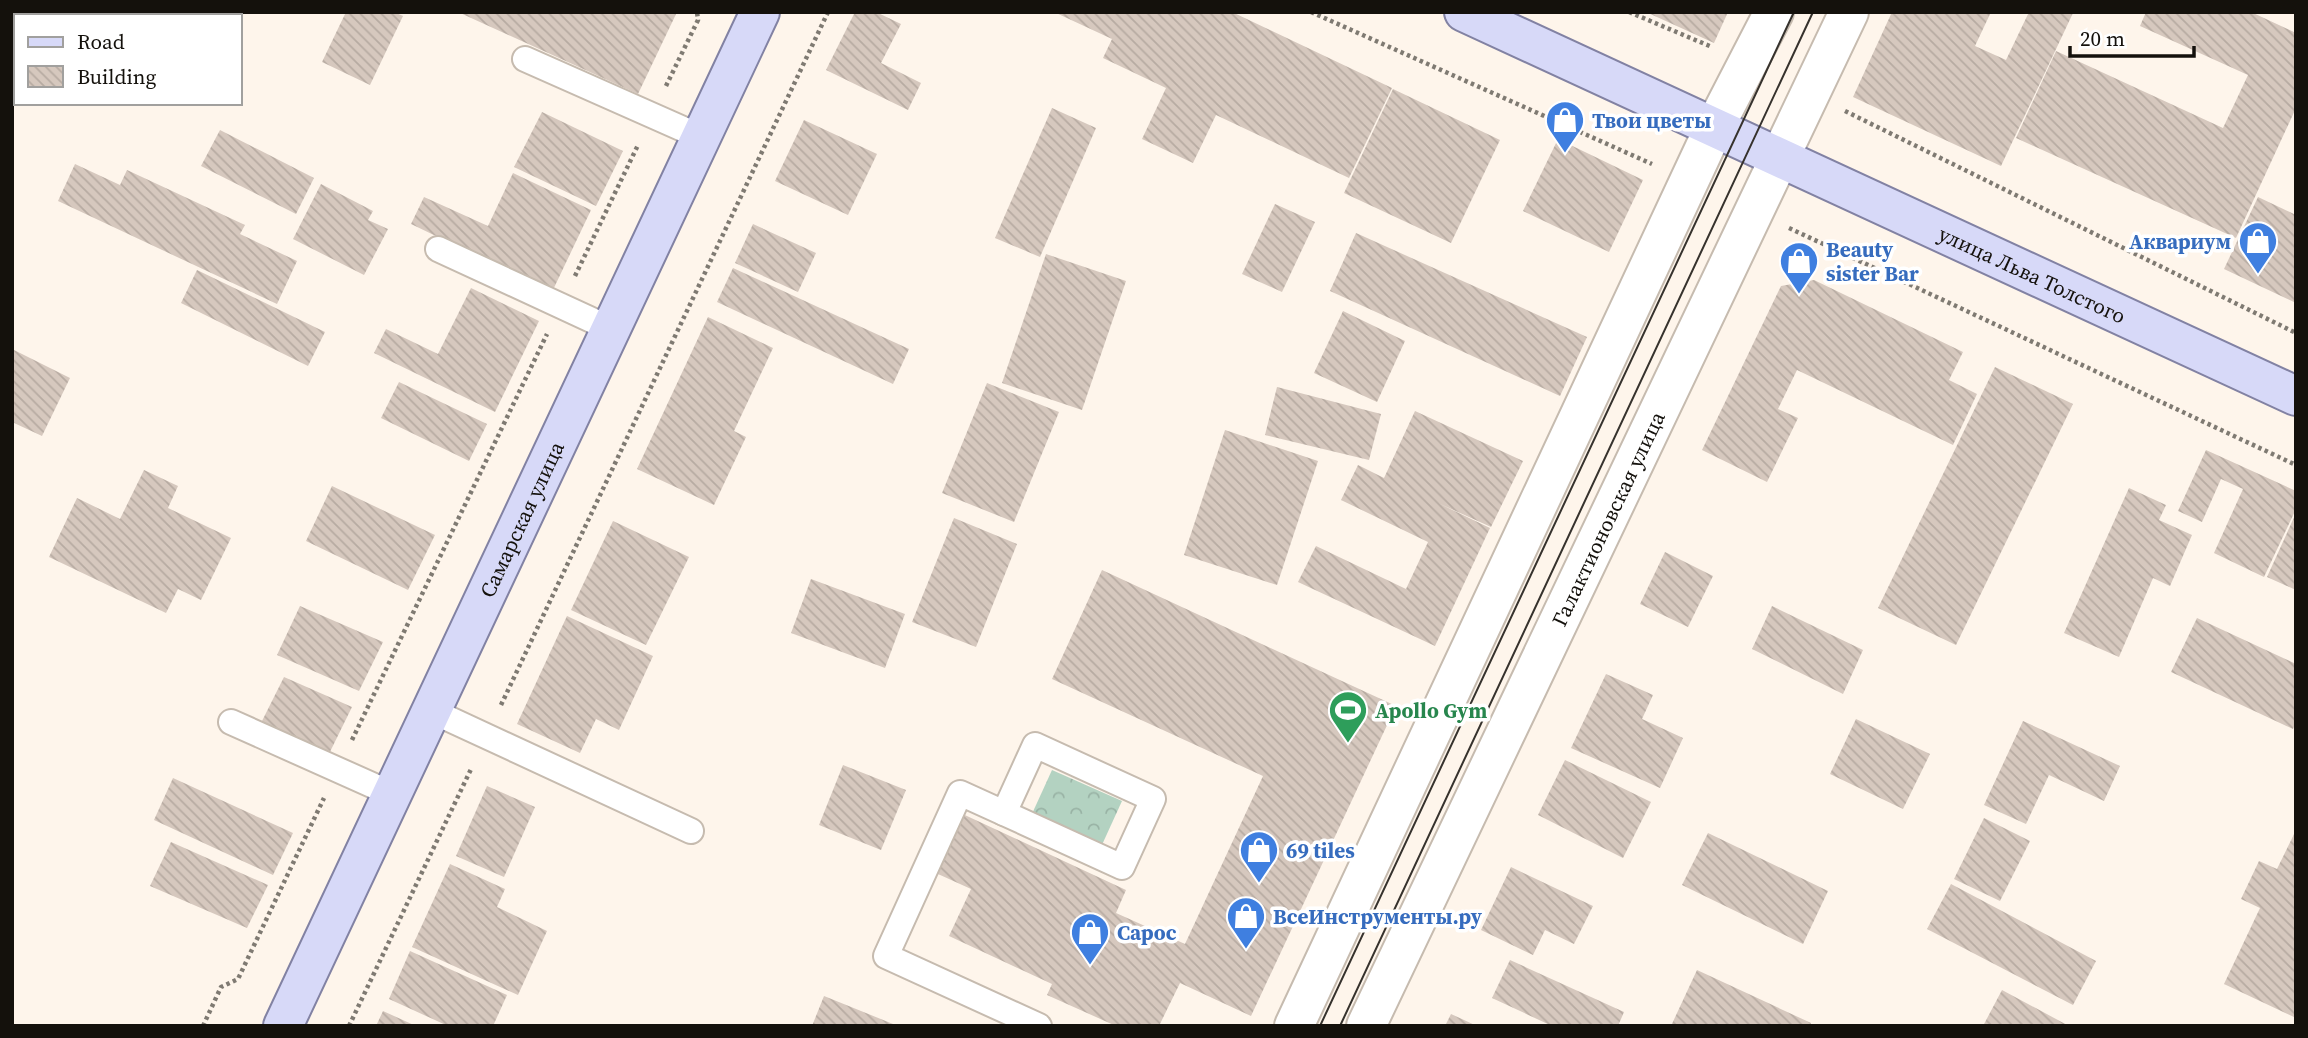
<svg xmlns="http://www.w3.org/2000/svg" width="2308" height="1038" font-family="'Source Serif 4',serif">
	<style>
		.park { fill: url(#park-crowns) }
		.building { fill: url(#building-back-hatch) }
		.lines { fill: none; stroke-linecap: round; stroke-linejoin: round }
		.service-casing { stroke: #c6bbaf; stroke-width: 28 }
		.secondary-casing { stroke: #c6bbaf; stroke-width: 42 }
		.primary-casing { stroke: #8282a3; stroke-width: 42 }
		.path { stroke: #7f7a72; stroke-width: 4.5; stroke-dasharray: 3.5 3.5; stroke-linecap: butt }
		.service { stroke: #fff; stroke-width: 24 }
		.secondary { stroke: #fff; stroke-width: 38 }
		.primary { stroke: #d7d9f8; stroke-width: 38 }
		.tram { stroke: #36322d; stroke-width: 2 }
		.labels { text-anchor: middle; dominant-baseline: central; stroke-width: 7; stroke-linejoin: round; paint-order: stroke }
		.shop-label { font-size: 21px; font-weight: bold; fill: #366cbe; stroke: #fff; text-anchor: start }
		.street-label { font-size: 21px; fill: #14110c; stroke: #fff }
		.leisure-label { font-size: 21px; font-weight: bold; fill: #27864d; stroke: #fff; text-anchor: start }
	</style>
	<defs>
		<pattern id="park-crowns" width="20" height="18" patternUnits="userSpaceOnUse" patternTransform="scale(1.75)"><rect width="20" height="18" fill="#b3d2c1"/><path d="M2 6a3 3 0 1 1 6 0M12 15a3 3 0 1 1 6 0" fill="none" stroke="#99b3a5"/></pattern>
		<pattern id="building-back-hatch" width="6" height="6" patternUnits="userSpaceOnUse" patternTransform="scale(1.75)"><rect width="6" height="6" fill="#d6c8be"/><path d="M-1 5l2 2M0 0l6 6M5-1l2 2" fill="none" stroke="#b7aba2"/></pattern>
	</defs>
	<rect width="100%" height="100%" fill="#fef5eb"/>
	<!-- park -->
	<polygon class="park" points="1052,770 1122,801 1101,847 1031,816"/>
	<!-- building -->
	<g class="building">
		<polygon points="346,12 394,12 403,16 370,85 322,62"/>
		<polygon points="458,12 677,12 638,94"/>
		<polygon points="855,12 876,12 901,24 881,63 921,83 908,110 826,70"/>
		<polygon points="1054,12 1232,12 1392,88 1349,178 1216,115 1193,163 1142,139 1166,88 1103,58 1112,39"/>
		<polygon points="1646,12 1728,12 1714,43"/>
		<polygon points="1892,12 1991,12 1975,46 2006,60 2029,12 2073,13 2001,166 1853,97"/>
		<polygon points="2146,12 2251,12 2296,33 2296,108 2236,238 2016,138 2056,51 2223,128 2248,75 2140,26"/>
		<polygon points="1393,89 1500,140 1451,243 1344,193"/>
		<polygon points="1052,108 1096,128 1040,257 995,238"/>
		<polygon points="542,112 623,151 596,206 514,167"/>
		<polygon points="804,120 877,154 848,215 775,181"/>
		<polygon points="220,130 314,178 296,214 201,166"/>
		<polygon points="1558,139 1643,180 1609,252 1523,211"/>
		<polygon points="75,164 120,185 127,170 245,225 240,234 297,261 277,304 58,201"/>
		<polygon points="513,173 591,210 552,292 411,224 424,197 488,226"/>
		<polygon points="321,184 373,211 368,220 388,229 364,275 293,239"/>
		<polygon points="2258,197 2296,215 2296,303 2224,269"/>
		<polygon points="1275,204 1315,222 1282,292 1242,274"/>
		<polygon points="753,224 816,253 798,292 735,263"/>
		<polygon points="1356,233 1587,337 1560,396 1330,291"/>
		<polygon points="1046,254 1126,281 1082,410 1002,383"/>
		<polygon points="733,268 909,349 893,384 717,302"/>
		<polygon points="197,270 325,332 308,366 181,303"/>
		<polygon points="1814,280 1963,352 1949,380 1977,394 1953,445 1797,370 1778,409 1798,418 1767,482 1702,450 1781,286"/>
		<polygon points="471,288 539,321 495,412 374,353 386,329 438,354"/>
		<polygon points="1343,311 1405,341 1377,402 1314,373"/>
		<polygon points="708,317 773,348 734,431 746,437 714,505 637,469"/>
		<polygon points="12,349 70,378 42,436 12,422"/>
		<polygon points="1995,367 2073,404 1956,645 1878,608"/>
		<polygon points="399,382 487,424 469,461 381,418"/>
		<polygon points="987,383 1059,412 1014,522 942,493"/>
		<polygon points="1277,387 1381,414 1369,460 1265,435"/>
		<polygon points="1415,411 1523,461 1491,527 1438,503 1490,528 1435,646 1298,582 1316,546 1406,589 1428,542 1341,500 1358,465 1384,478"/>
		<polygon points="1225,430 1318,461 1277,585 1184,555"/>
		<polygon points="2206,450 2296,491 2296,509 2264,577 2214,553 2243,489 2221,479 2202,522 2178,511"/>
		<polygon points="144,470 178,486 168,508 231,538 201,600 178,589 166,613 49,557 77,498 120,519"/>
		<polygon points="332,486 435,535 408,590 306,541"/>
		<polygon points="2129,488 2166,505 2159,520 2192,535 2170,586 2153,578 2119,657 2064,633"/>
		<polygon points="2296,513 2296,590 2267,577"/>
		<polygon points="954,518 1017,544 976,647 912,622"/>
		<polygon points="613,521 689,557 646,645 571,610"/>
		<polygon points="1665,552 1713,576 1688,627 1640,604"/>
		<polygon points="1102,570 1396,706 1251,1016 1180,983 1159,1026 1116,1026 1047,995 1052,984 949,936 971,889 927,869 954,810 1126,890 1116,913 1185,944 1263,776 1052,679"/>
		<polygon points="811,579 905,614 885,668 791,633"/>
		<polygon points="300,606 383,642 359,691 277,655"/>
		<polygon points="1772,606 1863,650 1843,694 1752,649"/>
		<polygon points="567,616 653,656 619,730 596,719 580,753 517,724"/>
		<polygon points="2197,618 2296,664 2296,722 2293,729 2171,672"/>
		<polygon points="1606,674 1653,695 1642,719 1683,738 1660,788 1571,748"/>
		<polygon points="284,677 352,707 326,760 258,729"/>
		<polygon points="1856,719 1930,754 1903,809 1830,774"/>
		<polygon points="2023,721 2120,766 2104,801 2049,775 2026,824 1984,805"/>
		<polygon points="1565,760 1651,802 1623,858 1538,815"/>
		<polygon points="843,765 906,790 881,850 819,825"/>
		<polygon points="173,778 293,833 273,875 154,820"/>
		<polygon points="487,786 535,807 504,877 456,856"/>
		<polygon points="1984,818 2030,841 2000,901 1954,879"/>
		<polygon points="2296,830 2296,1018 2224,984 2260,908 2241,899 2259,861 2277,869"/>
		<polygon points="1708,833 1828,891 1803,944 1682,885"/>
		<polygon points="171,842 268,885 247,928 150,886"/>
		<polygon points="450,864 505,889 497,907 547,931 518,995 412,947"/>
		<polygon points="1511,867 1593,906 1574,944 1545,930 1533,955 1481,930"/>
		<polygon points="1951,884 2096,961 2073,1005 1927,929"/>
		<polygon points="410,951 507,995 493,1026 448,1026 389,999"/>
		<polygon points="1510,960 1624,1012 1618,1026 1552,1026 1492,998"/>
		<polygon points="1697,970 1811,1023 1810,1026 1671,1026"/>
		<polygon points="2002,990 2069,1026 1983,1026"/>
		<polygon points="824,996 898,1026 812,1026"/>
		<polygon points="383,1011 416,1026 376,1026"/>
		<polygon points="1451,1014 1477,1026 1445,1026"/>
	</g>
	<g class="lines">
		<!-- service casing -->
		<g class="service-casing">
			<g id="service">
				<polyline points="525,59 701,137"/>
				<polyline points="438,249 611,329"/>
				<polyline points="432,711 691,831"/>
				<polyline points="231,722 392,794"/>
				<polygon points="1035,745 1153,799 1122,867 1004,813"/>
				<polyline points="1004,813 960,793 886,956 1039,1026"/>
			</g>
		</g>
		<!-- secondary casing -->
		<g class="secondary-casing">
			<g id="secondary">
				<polyline points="1294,1026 1714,128 1774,12"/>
				<path id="s1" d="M 1366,1026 L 1849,12"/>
			</g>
		</g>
		<!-- primary casing -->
		<g class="primary-casing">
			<g id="primary">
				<path id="s2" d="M 1464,12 L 2296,396"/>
				<path id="s3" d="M 283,1026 L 760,12"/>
			</g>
		</g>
		<!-- path -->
		<g class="path">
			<polyline points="1311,12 1652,164"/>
			<polyline points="1629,12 1712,47"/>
			<polyline points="666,86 698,20 697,12"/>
			<polyline points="1845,111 2296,333"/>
			<polyline points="1789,228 2296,465"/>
			<polyline points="575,276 638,145"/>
			<polyline points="501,705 828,12"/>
			<polyline points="352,740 547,334"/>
			<polyline points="203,1026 221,987 238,979 324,798"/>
			<polyline points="349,1026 472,767"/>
		</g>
		<!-- service -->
		<use href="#service" class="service"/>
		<!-- secondary -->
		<use href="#secondary" class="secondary"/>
		<!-- primary -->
		<use href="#primary" class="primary"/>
		<!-- tram -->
		<g class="tram">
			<polyline points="1320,1026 1794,12"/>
			<polyline points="1340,1026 1813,12"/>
		</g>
	</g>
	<!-- icons -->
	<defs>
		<g id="shop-pin" transform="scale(2.0125)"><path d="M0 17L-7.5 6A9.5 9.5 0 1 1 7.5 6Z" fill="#3f7fe0" stroke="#fff"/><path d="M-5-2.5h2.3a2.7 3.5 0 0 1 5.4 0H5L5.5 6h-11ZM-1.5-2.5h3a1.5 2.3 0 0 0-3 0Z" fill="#fff"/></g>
		<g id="stadium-pin" transform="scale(2.0125)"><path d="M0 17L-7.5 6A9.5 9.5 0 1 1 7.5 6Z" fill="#2e9e5b" stroke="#fff"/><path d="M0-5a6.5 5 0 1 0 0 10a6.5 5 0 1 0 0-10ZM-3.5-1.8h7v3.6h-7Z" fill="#fff"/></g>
	</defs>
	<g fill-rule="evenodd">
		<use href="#shop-pin" x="1565" y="120"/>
		<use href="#shop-pin" x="2258" y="241"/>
		<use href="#shop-pin" x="1799" y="261"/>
		<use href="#stadium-pin" x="1348" y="710"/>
		<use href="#shop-pin" x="1259" y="850"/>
		<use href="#shop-pin" x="1246" y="916"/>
		<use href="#shop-pin" x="1090" y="932"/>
	</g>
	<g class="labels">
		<!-- shop labels -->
		<g class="shop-label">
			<text x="1592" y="120">Твои цветы</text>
			<text x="2231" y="241" text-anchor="end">Аквариум</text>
			<text x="1826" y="249">Beauty<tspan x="1826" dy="24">sister Bar</tspan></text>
			<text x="1286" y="850">69 tiles</text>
			<text x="1273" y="916">ВсеИнструменты.ру</text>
			<text x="1117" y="932">Сарос</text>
		</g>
		<!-- street labels -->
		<g class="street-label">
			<text stroke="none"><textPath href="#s2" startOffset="626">улица Льва Толстого</textPath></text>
			<text stroke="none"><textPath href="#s3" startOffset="560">Самарская улица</textPath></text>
			<text stroke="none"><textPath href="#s1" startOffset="562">Галактионовская улица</textPath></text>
		</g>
		<!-- leisure labels -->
		<g class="leisure-label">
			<text x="1375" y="710">Apollo Gym</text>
		</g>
	</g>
	<!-- border -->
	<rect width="2308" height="1038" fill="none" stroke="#14110c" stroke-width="28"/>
	<!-- legend -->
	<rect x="14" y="14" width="228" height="91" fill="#ffffff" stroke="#a1a09e" stroke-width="2"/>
	<rect x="28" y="37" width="35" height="10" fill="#d7d9f8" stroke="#a1a09e" stroke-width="2"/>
	<text x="77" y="49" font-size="21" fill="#14110c">Road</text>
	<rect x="28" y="66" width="35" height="21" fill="url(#building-back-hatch)" stroke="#a1a09e" stroke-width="2"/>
	<text x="77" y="84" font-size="21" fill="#14110c">Building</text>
	<!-- scale -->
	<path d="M2070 46v10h124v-10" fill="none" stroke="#14110c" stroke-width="3.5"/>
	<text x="2080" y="46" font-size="21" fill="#14110c" stroke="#ffffff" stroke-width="5" paint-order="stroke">20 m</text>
</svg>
